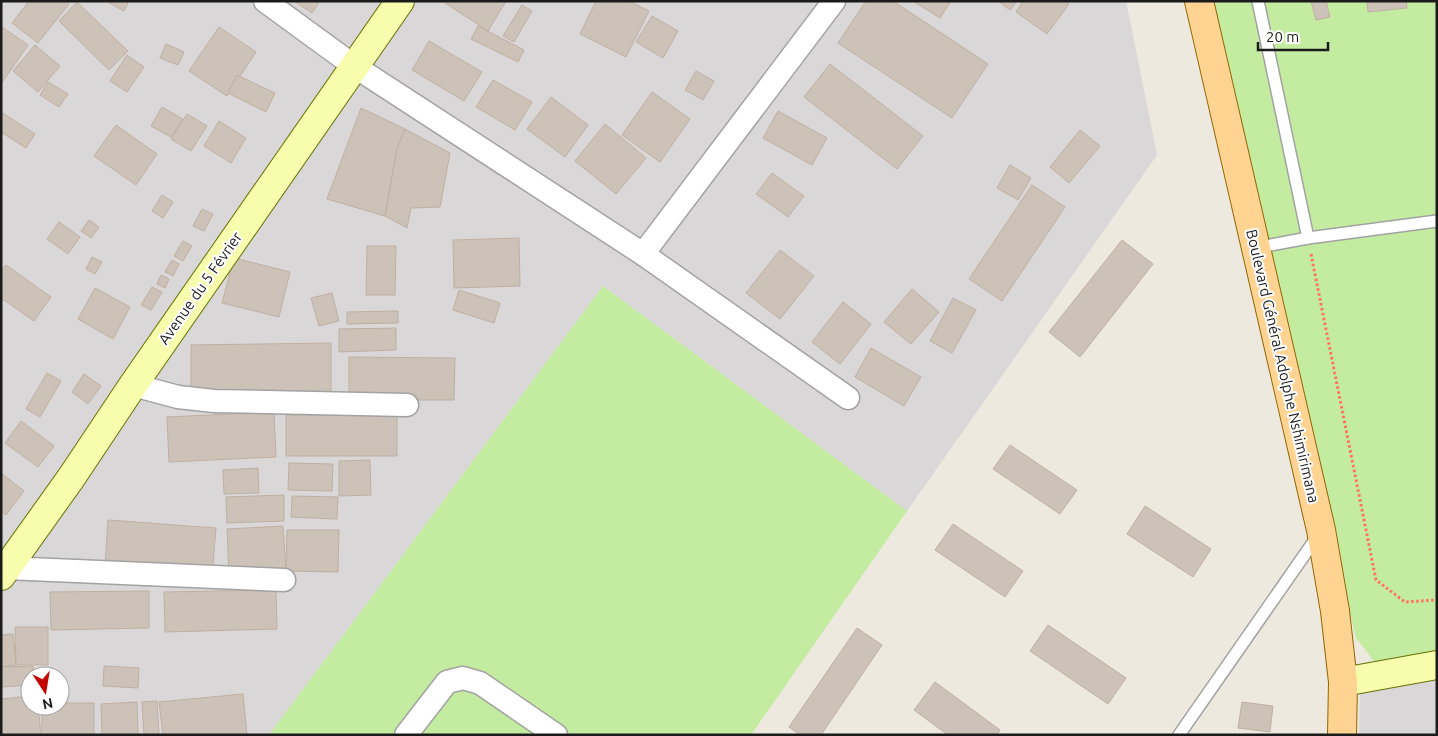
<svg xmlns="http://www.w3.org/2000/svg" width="1438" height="736" font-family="Ubuntu,sans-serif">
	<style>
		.residential { fill: #d9d7d7; fill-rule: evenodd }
		.grass { fill: #c4eca0 }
		.building { fill: #cdc2b8; stroke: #c0afa1 }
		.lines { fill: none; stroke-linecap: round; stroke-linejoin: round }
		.lane-casing { stroke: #a2a2a2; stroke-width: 14 }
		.street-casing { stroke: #a2a2a2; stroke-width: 25 }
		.secondary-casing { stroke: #647300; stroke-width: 30 }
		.primary-casing { stroke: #916500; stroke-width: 30 }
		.path { stroke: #ff735e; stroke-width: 3; stroke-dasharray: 2.5 2.5; stroke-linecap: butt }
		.lane { stroke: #fff; stroke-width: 11 }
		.street { stroke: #fff; stroke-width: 22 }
		.secondary { stroke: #f7fdad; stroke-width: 28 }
		.primary { stroke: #ffd392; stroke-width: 28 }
		.labels { text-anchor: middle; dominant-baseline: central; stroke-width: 4; stroke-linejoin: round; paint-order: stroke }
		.street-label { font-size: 15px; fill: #1b1b1b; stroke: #fff }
	</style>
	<rect width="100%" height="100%" fill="#ede9df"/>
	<!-- residential -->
	<g class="residential">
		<path d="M 1,1 L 1126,1 L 1157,155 L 907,511 L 603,286 L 269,735 L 1,735 ZM 30,676 L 60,676 L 60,706 L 30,706 Z"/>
		<polygon points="1437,677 1437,735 1359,735 1360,693"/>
	</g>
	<!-- grass -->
	<g class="grass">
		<polygon points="1200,1 1437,1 1437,653 1377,665 1356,638"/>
		<polygon points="603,286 907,511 751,735 269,735"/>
	</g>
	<!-- building -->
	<g class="building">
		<polygon points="29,1 66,1 69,4 38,43 12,23"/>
		<polygon points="106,1 129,1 124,11"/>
		<polygon points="294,1 320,1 312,13"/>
		<polygon points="442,1 506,1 488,31"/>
		<polygon points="596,1 629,1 649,11 626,57 580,34"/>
		<polygon points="866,1 893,1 988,64 952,118 838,43"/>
		<polygon points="913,1 951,1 940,18"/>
		<polygon points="998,1 1017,1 1010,10"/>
		<polygon points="1023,1 1064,1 1069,4 1047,34 1016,12"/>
		<polygon points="1311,1 1326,1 1330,17 1316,20"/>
		<polygon points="1367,1 1406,1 1407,8 1368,12"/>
		<polygon points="77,2 128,51 109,70 59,21"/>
		<polygon points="522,5 532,11 514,42 503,36"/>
		<polygon points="652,16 678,31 663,58 636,42"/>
		<polygon points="478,26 524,50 518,62 471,39"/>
		<polygon points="2,27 28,45 1,84 1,28"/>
		<polygon points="219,27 256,52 227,96 189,71"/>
		<polygon points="429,41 482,72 464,101 412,70"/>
		<polygon points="166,44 184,52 178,65 160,58"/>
		<polygon points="35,45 60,66 38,92 13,71"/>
		<polygon points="127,55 144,67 127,92 110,81"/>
		<polygon points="830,64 923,136 897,169 804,97"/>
		<polygon points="696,71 714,81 703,100 685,90"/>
		<polygon points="237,75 275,93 266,112 228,93"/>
		<polygon points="493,80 532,102 515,130 476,107"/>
		<polygon points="48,82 68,94 59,107 40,95"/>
		<polygon points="652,92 690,119 660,162 622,135"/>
		<polygon points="551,97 588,125 565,157 527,129"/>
		<polygon points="162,107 183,119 171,137 151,126"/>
		<polygon points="361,108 405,129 397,149 385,216 327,199"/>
		<polygon points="778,111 827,138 812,165 763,138"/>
		<polygon points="1,112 35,134 26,148 1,132"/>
		<polygon points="187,114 207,126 191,151 171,139"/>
		<polygon points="219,121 246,138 231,163 204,146"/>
		<polygon points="605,124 646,158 616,194 575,161"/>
		<polygon points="116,125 157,154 136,185 94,156"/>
		<polygon points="405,129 450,153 440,207 411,208 407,228 385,216 397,149"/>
		<polygon points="1080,130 1100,146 1069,183 1050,167"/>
		<polygon points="1010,165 1031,178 1018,200 997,188"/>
		<polygon points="772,173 804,196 788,217 756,194"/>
		<polygon points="1032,185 1065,207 1002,301 969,279"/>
		<polygon points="162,195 173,202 163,218 152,211"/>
		<polygon points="202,209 213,214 204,231 193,226"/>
		<polygon points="89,220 99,227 91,238 81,231"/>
		<polygon points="59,222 80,237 68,254 47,239"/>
		<polygon points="519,238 520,286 454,288 453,240"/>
		<polygon points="1122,240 1153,264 1080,357 1049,332"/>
		<polygon points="183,241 192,246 183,261 174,256"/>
		<polygon points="367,246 396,246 395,295 366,295"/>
		<polygon points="780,250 814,276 780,319 746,293"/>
		<polygon points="92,257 102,262 95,274 86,269"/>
		<polygon points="234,258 290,272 279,317 222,303"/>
		<polygon points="172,260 179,264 173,276 165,272"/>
		<polygon points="6,265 51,297 34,321 1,298 1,271"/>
		<polygon points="161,275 169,279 165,288 157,284"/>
		<polygon points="152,287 162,292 151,310 141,305"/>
		<polygon points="95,288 130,307 113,339 78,319"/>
		<polygon points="912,289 939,312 911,344 884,322"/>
		<polygon points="459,290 500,303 494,323 453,310"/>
		<polygon points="332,293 339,321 319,326 311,298"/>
		<polygon points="953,298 976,310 952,353 930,341"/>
		<polygon points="843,302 871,324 840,364 812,342"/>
		<polygon points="398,311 398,323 347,324 347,312"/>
		<polygon points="396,328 396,350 339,352 339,329"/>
		<polygon points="331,343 331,393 191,394 191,345"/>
		<polygon points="871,348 921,377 904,406 855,377"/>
		<polygon points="349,357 455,358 454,400 349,400"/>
		<polygon points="47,373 61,381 40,417 26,409"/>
		<polygon points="84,374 101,386 88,404 72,392"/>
		<polygon points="274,412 276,457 169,462 167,417"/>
		<polygon points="397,414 397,456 286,456 286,415"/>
		<polygon points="21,421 54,446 38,467 5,443"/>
		<polygon points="1010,445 1077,490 1060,514 993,469"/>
		<polygon points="370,460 371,495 339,496 339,461"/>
		<polygon points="289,463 333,464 332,491 288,490"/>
		<polygon points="258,468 259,493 224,494 223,470"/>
		<polygon points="1,473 24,491 6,515 1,511"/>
		<polygon points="284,495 284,521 227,523 226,497"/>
		<polygon points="292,496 338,497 337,519 291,517"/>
		<polygon points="1145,506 1211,549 1193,577 1127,534"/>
		<polygon points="108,520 216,528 212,575 105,568"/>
		<polygon points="953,524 1023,571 1005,597 935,550"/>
		<polygon points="283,526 286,571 229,574 227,529"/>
		<polygon points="287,530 339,530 338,572 286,571"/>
		<polygon points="276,590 277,629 165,632 164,592"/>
		<polygon points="149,591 149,628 51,630 50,592"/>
		<polygon points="1048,625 1126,678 1108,704 1030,651"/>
		<polygon points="15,627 48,627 48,665 16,665"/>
		<polygon points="857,628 882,645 821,735 800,735 789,727"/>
		<polygon points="13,634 16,665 1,667 1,635"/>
		<polygon points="33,666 33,676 30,676 30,685 1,687 1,667"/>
		<polygon points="104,666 139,668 138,688 103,686"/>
		<polygon points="935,682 1000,730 997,735 948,735 914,710"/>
		<polygon points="243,694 247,735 163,735 159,702"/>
		<polygon points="30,696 30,706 38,706 41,735 1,735 1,699"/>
		<polygon points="157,701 159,735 144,735 142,702"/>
		<polygon points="137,702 138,735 102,735 101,704"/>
		<polygon points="1242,702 1273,706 1270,732 1238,728"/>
		<polygon points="60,703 94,703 94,735 42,735 42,706 60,706"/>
	</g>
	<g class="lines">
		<!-- lane casing -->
		<g class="lane-casing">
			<g id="lane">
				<polyline points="1258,1 1308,238"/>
				<polyline points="1255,248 1308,238 1437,221"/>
				<polyline points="1179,735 1319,534"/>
			</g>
		</g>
		<!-- street casing -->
		<g class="street-casing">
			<g id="street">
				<polyline points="265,1 354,66 643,254 848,398"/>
				<polyline points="643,254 834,1"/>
				<polyline points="133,385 178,397 214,401 407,405"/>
				<polyline points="6,568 284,580"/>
				<polyline points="406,735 447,682 463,678 480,683 556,735"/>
			</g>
		</g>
		<!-- secondary casing -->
		<g class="secondary-casing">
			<g id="secondary">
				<polyline points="1,576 71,478 133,385 400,1"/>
				<polyline points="1343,682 1437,665"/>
			</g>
		</g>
		<!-- primary casing -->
		<g class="primary-casing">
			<polyline id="primary" points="1199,1 1321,530 1335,611 1343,682 1342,735"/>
		</g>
		<!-- path -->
		<polyline class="path" points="1311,254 1376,580 1405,602 1437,600"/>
		<!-- lane -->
		<use href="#lane" class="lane"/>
		<!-- street -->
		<use href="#street" class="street"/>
		<!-- secondary -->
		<use href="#secondary" class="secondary"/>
		<!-- primary -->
		<use href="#primary" class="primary"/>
	</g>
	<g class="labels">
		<!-- street labels -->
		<g class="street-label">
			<text transform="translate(200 288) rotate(-55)">Avenue du 5 Février</text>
			<text transform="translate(1283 366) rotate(77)">Boulevard Général Adolphe Nshimirimana</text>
		</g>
	</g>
	<!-- border -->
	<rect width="1438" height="736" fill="none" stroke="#1b1b1b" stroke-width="5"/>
	<!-- north arrow -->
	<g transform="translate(45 691) rotate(168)"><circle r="24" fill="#ffffff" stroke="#a4a4a4"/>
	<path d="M0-4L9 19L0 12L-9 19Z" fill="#c50500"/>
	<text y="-8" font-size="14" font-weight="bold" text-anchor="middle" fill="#1b1b1b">N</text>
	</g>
	<!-- scale -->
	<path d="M1258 42v8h70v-8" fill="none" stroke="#1b1b1b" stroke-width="2.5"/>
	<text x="1266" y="42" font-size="15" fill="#1b1b1b" stroke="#ffffff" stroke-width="4" paint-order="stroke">20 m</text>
</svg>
